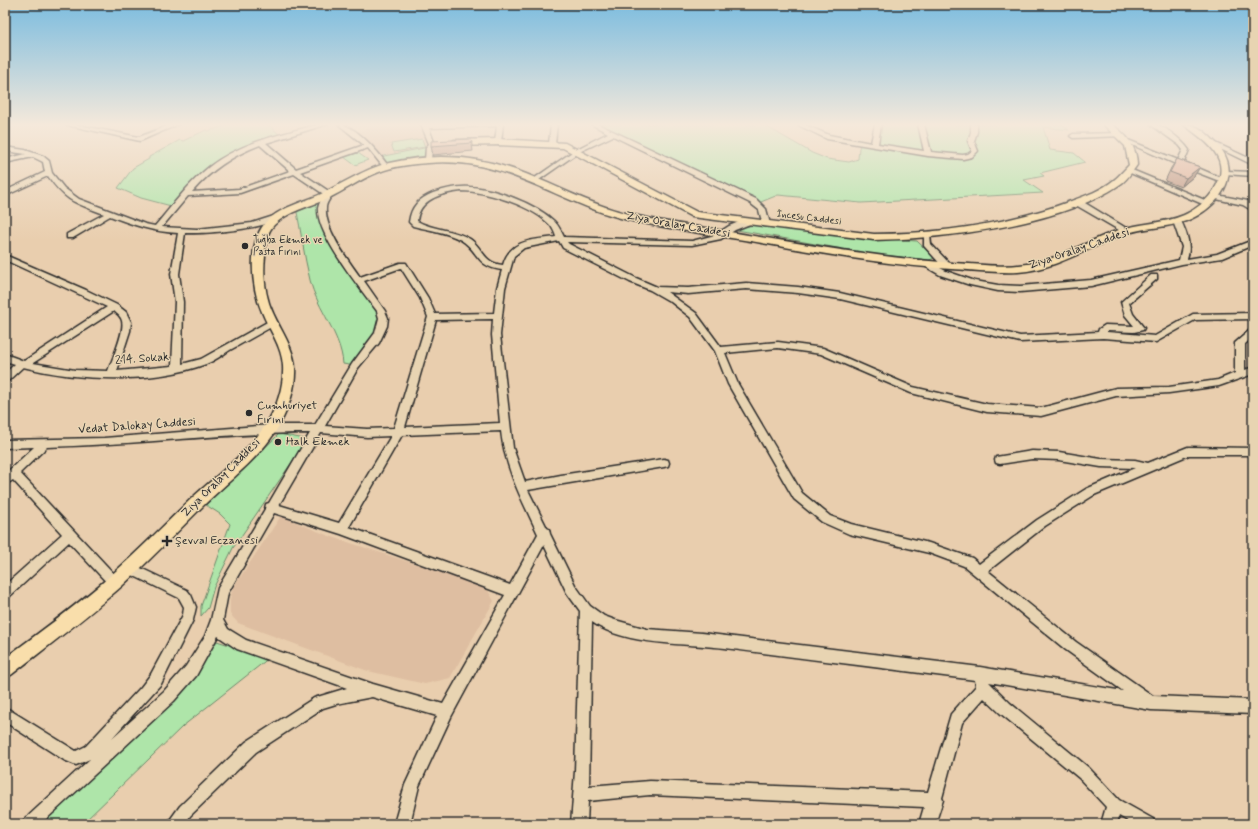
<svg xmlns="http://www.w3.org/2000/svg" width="1258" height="829" font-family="Mynerve,sans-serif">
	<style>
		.built { fill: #debea1 }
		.green { fill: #aee5a9; stroke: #6c886a }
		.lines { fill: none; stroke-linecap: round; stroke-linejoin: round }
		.minor-casing { stroke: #2b2b2b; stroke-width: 3 }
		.major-casing { stroke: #2b2b2b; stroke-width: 3 }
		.minor { fill: #e8d4b2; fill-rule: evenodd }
		.major { fill: #f9deab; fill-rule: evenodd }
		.wall { fill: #bd9380; stroke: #2b2b2b }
		.shaded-wall { fill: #9a7868; stroke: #2b2b2b }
		.building { fill: #dcab95; stroke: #2b2b2b }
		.poi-dot { fill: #2b2b2b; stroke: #e8d4b2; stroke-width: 1.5 }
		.labels { text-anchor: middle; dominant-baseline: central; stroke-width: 3; stroke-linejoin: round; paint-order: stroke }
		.far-street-label { font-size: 10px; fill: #2b2b2b; stroke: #e8d4b2 }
		.far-poi-label { font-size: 10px; fill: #2b2b2b; stroke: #e8d4b2; text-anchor: start }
		.street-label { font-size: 12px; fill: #2b2b2b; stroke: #e8d4b2 }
		.poi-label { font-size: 12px; fill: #2b2b2b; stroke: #e8d4b2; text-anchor: start }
	</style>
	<rect width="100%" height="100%" fill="#e9ceae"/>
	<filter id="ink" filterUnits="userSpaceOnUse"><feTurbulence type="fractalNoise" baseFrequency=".025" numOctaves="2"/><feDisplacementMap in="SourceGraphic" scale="8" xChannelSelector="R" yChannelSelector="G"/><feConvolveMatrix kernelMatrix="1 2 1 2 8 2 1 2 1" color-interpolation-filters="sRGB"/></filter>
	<g filter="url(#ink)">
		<!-- built -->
		<g class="built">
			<polygon points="383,124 424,124 428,131 432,145 429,147 379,157 353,133"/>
			<polygon points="281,516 329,536 486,587 494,601 450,678 425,684 368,671 238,623 230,614 230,599 233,588"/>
		</g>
		<!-- green -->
		<g class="green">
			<polygon points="229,124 268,124 282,137 262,143 225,159 175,207 141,198 118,188 133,168 149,159 149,157 180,140 183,141 206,130 209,131"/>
			<polygon points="594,124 762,124 812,153 827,159 849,162 858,159 859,148 861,143 874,144 878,124 1061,124 1069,130 1043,127 1050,150 1074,153 1085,162 1040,173 1044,176 1024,180 1043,193 861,203 778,195 756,204"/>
			<polygon points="422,139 425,147 394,152 391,144"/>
			<polygon points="429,147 428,160 386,167 379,157"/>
			<polygon points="358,153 368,160 355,165 344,157"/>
			<path d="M 329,194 L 322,209 L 336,246 L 379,307 L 383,323 L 355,366 L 343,364 C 341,334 317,309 310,280 C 304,256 301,231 296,207 Z"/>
			<polygon points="754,225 849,237 917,241 935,258 929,260 871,254 737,230 737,228"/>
			<polygon points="279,434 305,439 305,443 233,548 214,587 208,608 201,616 201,606 230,524 220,514 206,505"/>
			<polygon points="217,641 269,658 183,726 82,824 34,824 187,681"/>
		</g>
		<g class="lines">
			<!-- minor casing -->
			<g class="minor-casing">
				<g id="minor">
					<polygon points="5,124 12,124 5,127"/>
					<polygon points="63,124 73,124 139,137 172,124 179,124 140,141"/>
					<path d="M 320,124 L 328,124 L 266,143 L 296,169 L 364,145 L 338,124 C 355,124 380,154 389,167 L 388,168 L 384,168 L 368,148 L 300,172 L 333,194 C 330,198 326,203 326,208 C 324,229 349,261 360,277 L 400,263 L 406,263 L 428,298 L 435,314 L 494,313 L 497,288 L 502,270 C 476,267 479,251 461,240 C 446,232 429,230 413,226 L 409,222 C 411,206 419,199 433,193 C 445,189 457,186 470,187 C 494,188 536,204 554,221 C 559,226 561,231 564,237 L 692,241 L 715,235 L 729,226 L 744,220 L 750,220 L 750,224 L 735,230 L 721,239 L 692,245 L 567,242 L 569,244 L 636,278 L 657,287 L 688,288 L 746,283 L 798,287 L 840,293 L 1020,336 L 1098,332 L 1099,329 L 1105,325 L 1134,326 L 1125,315 L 1121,302 L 1151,275 L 1157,275 L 1157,279 L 1129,303 L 1133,314 L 1144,328 L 1143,330 L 1134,332 L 1107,331 L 1107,332 L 1155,336 L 1193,314 L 1253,313 L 1253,319 L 1195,320 L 1156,342 L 1103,338 L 1020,342 L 840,299 L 798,293 L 746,289 L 688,294 L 667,292 L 696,313 L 721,347 L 778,342 L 823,348 L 913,387 L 987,404 L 1041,408 L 1116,388 L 1169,387 L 1218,380 L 1235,373 L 1235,343 L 1250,330 L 1253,329 L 1253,337 L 1245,344 L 1245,370 L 1253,367 L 1253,374 L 1219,386 L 1169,393 L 1116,396 L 1041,416 L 987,412 L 911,393 L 821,354 L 778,348 L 725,353 L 738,384 L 802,493 L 830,516 L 851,524 L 929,543 L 972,558 L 979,564 L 1037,520 L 1086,489 L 1135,468 L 1101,467 L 1059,460 L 1032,459 L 1000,464 L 996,463 L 995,460 L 996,457 L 1032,451 L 1059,452 L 1101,459 L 1135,460 L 1148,463 L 1188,447 L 1253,448 L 1253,457 L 1248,455 L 1189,455 L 1094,495 L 1045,526 L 988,571 L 1076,642 L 1153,696 L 1253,700 L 1253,714 L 1151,710 L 989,682 L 1010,703 L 1089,768 L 1119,800 L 1153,819 L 1156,824 L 1133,824 L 1119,816 L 1117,824 L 1101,824 L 1106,807 L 1079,778 L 1000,713 L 984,698 L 962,723 L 942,798 L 943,800 L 935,824 L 919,824 L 924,807 L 650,795 L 588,801 L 587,824 L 571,824 L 575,771 L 580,611 L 567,593 L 544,545 L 451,717 L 419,786 L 410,824 L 394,824 L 405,785 L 437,716 L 372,697 L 336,704 L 323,708 L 256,752 L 190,816 L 185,824 L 167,824 L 180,806 L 246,742 L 314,698 L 347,688 L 237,649 L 218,636 L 196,676 L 174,701 L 41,824 L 22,824 L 25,819 L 90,759 L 76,765 L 64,760 L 5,722 L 5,707 L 76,751 L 86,746 L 141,687 L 151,674 L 183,615 L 184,607 L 179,598 L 126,572 L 124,568 L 126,564 L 130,563 L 187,590 L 191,595 L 196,607 L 193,620 L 161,684 L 112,738 L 164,691 L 186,666 L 205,636 L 211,620 L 218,588 L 265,509 L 266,504 L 269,503 L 310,433 C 223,433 135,445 47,447 L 20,473 L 118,578 L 120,582 L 118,586 L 114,588 L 110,586 L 69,542 L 9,597 L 5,599 L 5,585 L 62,534 L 13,480 L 5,485 L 5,474 L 34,447 L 5,448 L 5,440 L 104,438 L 270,425 L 315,425 L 352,364 L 375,333 L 379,318 L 377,311 C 361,289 316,235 318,208 C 319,203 322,198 325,195 L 294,174 L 240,193 L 188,196 L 162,227 L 197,229 L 252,223 L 280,214 L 284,216 C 268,229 206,234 185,233 L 179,274 L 183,302 L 182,364 L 201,359 L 269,321 L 275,321 L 276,323 L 275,325 C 260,333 245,342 230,350 C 222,355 214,361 206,364 C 152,384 78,381 23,367 L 8,381 L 5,382 L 5,373 L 15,364 L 5,361 L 5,354 L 24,361 L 107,307 L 5,260 L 5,255 L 86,290 L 117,305 L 126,312 L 131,322 L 130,331 L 117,371 L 172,366 L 175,302 L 171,274 L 178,233 C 154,232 133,225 110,216 L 73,238 L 67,238 L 67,234 L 104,214 C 76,203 66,202 48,176 L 5,196 L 5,191 L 45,172 L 43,162 L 33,157 L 5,163 L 5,159 L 26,154 L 5,151 L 5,147 L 25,150 L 43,156 L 49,161 L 52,173 L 64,188 L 79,199 L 145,224 L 155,226 C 172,206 188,184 209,167 C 241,142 282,134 320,124 ZM 260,145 L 290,171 L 239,189 L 192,192 C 211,170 233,155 260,145 ZM 461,191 C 486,191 534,206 551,226 C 553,229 555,233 556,237 C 533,240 510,239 503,265 C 483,263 484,249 470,239 C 454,229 433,230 417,221 C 419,199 442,193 461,191 ZM 559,241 L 563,248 L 630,282 L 650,290 L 671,302 L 690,317 L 715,351 L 728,384 L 794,499 L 822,522 L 849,534 L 929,553 L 964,566 L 1066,650 L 1123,691 L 980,667 L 702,633 L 647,629 L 615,620 L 604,616 L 590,606 L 575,585 L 550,534 L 549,529 L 547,528 L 528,490 L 664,467 L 668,466 L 669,463 L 668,460 L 664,459 L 561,475 L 525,482 L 513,448 L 500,335 L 505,288 L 514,256 L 524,248 ZM 401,268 L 420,298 L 428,317 L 394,428 L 367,429 L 325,426 L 358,368 L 379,343 L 387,326 L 388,318 L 385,311 L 364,281 ZM 114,311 C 117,314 121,316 122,321 C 125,331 112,360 108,371 L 75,370 L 33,363 ZM 493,319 L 492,335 L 500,423 L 405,427 L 436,320 ZM 501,431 C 505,468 522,500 538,534 L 510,585 L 349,527 L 402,435 ZM 321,433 L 367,437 L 391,436 L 339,523 L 279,505 ZM 274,513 L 341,534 L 505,595 L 443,704 L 373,684 L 246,640 L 228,629 L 223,620 L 228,593 ZM 592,622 C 625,646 685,643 725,648 C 808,659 891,669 975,680 L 976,686 L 951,714 L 928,792 L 650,781 L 589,786 Z"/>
					<polygon points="421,124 503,124 501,142 498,144 495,142 497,126 429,128 435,145 432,148 431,160 428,162 425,160 426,147 429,144"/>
					<polygon points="551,124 557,124 555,144 552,146 549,144"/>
					<polygon points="591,124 598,124 756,199 766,209 770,224 766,226 763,226 759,210 750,203 613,136 579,152 536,182 532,182 532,180 575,150 608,133"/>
					<polygon points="796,124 803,124 829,135 871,143 875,124 881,124 878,144 924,151 918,124 924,124 931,152 963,155 968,154 972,151 968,141 971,132 971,124 977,124 977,132 974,141 978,151 972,157 963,159 928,156 827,139"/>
					<path d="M 1150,124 C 1161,122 1183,141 1189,150 L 1184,162 L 1226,180 L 1226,182 L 1222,182 L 1178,165 L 1123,141 L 1128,140 L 1178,160 L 1183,150 L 1179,145 Z"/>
					<polygon points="1120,133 1122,134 1122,136 1073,138 1070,136 1073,134"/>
					<polygon points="1216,143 1253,160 1253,165 1214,146 1213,145"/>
					<polygon points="1128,170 1132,170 1212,203 1205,205 1128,172"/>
					<polygon points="1227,171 1253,172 1253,176 1225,174 1224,173"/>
					<polygon points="1212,194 1248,201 1253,206 1253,211 1243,205 1212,198"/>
					<polygon points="1074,200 1080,200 1131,231 1127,233 1124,233 1074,204"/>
					<path d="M 1174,219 L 1180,219 C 1186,231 1192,245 1187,259 L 1217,254 L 1253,240 L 1253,245 L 1222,258 L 1182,264 L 1091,286 L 1020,292 L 998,291 L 970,285 L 940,275 L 921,264 L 922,262 L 928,262 L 946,271 L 975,281 L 998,285 L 1020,286 L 1091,280 L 1179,260 L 1182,247 L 1173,221 Z"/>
					<polygon points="924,234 930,234 931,244 950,264 950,268 944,268 924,246"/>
				</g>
			</g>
			<!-- major casing -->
			<g class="major-casing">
				<g id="major">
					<path d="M 1103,124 L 1111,124 C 1126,134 1137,146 1137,165 C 1132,172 1126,181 1119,185 C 1061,225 944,239 874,240 L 692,217 L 563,148 L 498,145 L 454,146 L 450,143 L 454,140 L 498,139 L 565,143 L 697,212 L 874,234 C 940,234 1008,224 1071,201 C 1085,196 1102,190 1114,180 C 1119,176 1124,170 1129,165 L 1125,146 Z"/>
					<path d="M 1183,124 C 1197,123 1208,134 1217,144 C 1245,174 1218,209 1186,221 C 1167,228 1147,227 1128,233 C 1091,245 1059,269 1018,272 C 996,273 973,270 951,269 C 889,265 829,255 768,244 C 721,236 674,230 628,220 C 556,203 506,156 428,163 C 412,164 394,166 379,172 C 360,179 344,191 327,199 C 309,207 288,211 274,225 C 266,233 265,245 265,256 C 263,275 265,296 273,313 C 281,331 294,348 295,368 C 296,387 289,407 280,424 C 263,455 231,479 206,503 C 178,531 151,559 122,586 C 87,617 48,646 11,675 L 5,678 L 5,658 C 40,632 76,606 109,577 C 138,552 165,524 193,497 C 218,474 250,451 268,421 C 278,405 284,384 283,366 C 282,346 269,330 262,312 C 251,287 246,239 269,219 C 284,206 304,202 321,194 C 344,183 364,169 389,163 C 436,152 482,156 526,174 C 557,186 586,202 618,211 C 660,223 705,227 748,235 C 816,246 884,258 953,263 C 977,264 1002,268 1027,264 C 1060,260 1088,240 1119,230 C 1140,223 1163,224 1184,215 C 1207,205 1233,176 1214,151 C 1206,140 1193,132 1183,124 Z"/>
				</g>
			</g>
			<!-- minor -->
			<use href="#minor" class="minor"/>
			<!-- major -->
			<use href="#major" class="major"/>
		</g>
		<!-- wall -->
		<g class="wall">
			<polygon points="471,139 473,151 433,155 431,146"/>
			<polygon points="1177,159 1200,167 1194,176 1181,187 1165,181 1171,168"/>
		</g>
		<!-- shaded-wall -->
		<polygon class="shaded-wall" points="1200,167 1194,176 1181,187 1186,178"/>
		<!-- building -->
		<g class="building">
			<polygon points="471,139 472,143 431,146 431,141"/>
			<polygon points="1177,159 1200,167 1186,178 1170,172"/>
		</g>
	</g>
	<!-- sky -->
	<linearGradient id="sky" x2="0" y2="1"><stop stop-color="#7bbcdf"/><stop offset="0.52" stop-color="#f5e9db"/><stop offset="1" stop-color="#f5e9db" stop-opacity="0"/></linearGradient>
	<rect width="1258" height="240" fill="url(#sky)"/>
	<!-- markers -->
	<g class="poi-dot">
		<circle cx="245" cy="246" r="4"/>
		<circle cx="249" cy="413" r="4"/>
		<circle cx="278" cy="442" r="4"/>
		<path d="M165 535h4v4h4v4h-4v4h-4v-4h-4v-4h4z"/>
	</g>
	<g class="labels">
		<!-- far-street labels -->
		<g class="far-street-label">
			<text transform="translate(809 218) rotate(7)">İncesu Caddesi</text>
		</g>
		<!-- far-poi labels -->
		<g class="far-poi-label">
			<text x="253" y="240">Tuğba Ekmek ve<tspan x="253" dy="12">Pasta Fırını</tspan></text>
		</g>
		<!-- street labels -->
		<g class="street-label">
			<text transform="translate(678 225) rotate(10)">Ziya Oralay Caddesi</text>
			<text transform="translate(1079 249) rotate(-19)">Ziya Oralay Caddesi</text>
			<text transform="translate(142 359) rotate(-4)">214. Sokak</text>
			<text transform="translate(137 426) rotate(-4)">Vedat Dalokay Caddesi</text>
			<text transform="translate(221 478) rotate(-45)">Ziya Oralay Caddesi</text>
		</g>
		<!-- poi labels -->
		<g class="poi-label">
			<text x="257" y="406">Cumhuriyet<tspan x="257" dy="14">Fırını</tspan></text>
			<text x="286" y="442">Halk Ekmek</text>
			<text x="175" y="541">Şevval Eczanesi</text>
		</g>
	</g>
	<!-- margin -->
	<rect width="1258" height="829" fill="none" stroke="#e8d4b2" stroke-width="20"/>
	<rect x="10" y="10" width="1238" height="809" fill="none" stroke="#2b2b2b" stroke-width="1.5" filter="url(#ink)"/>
</svg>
